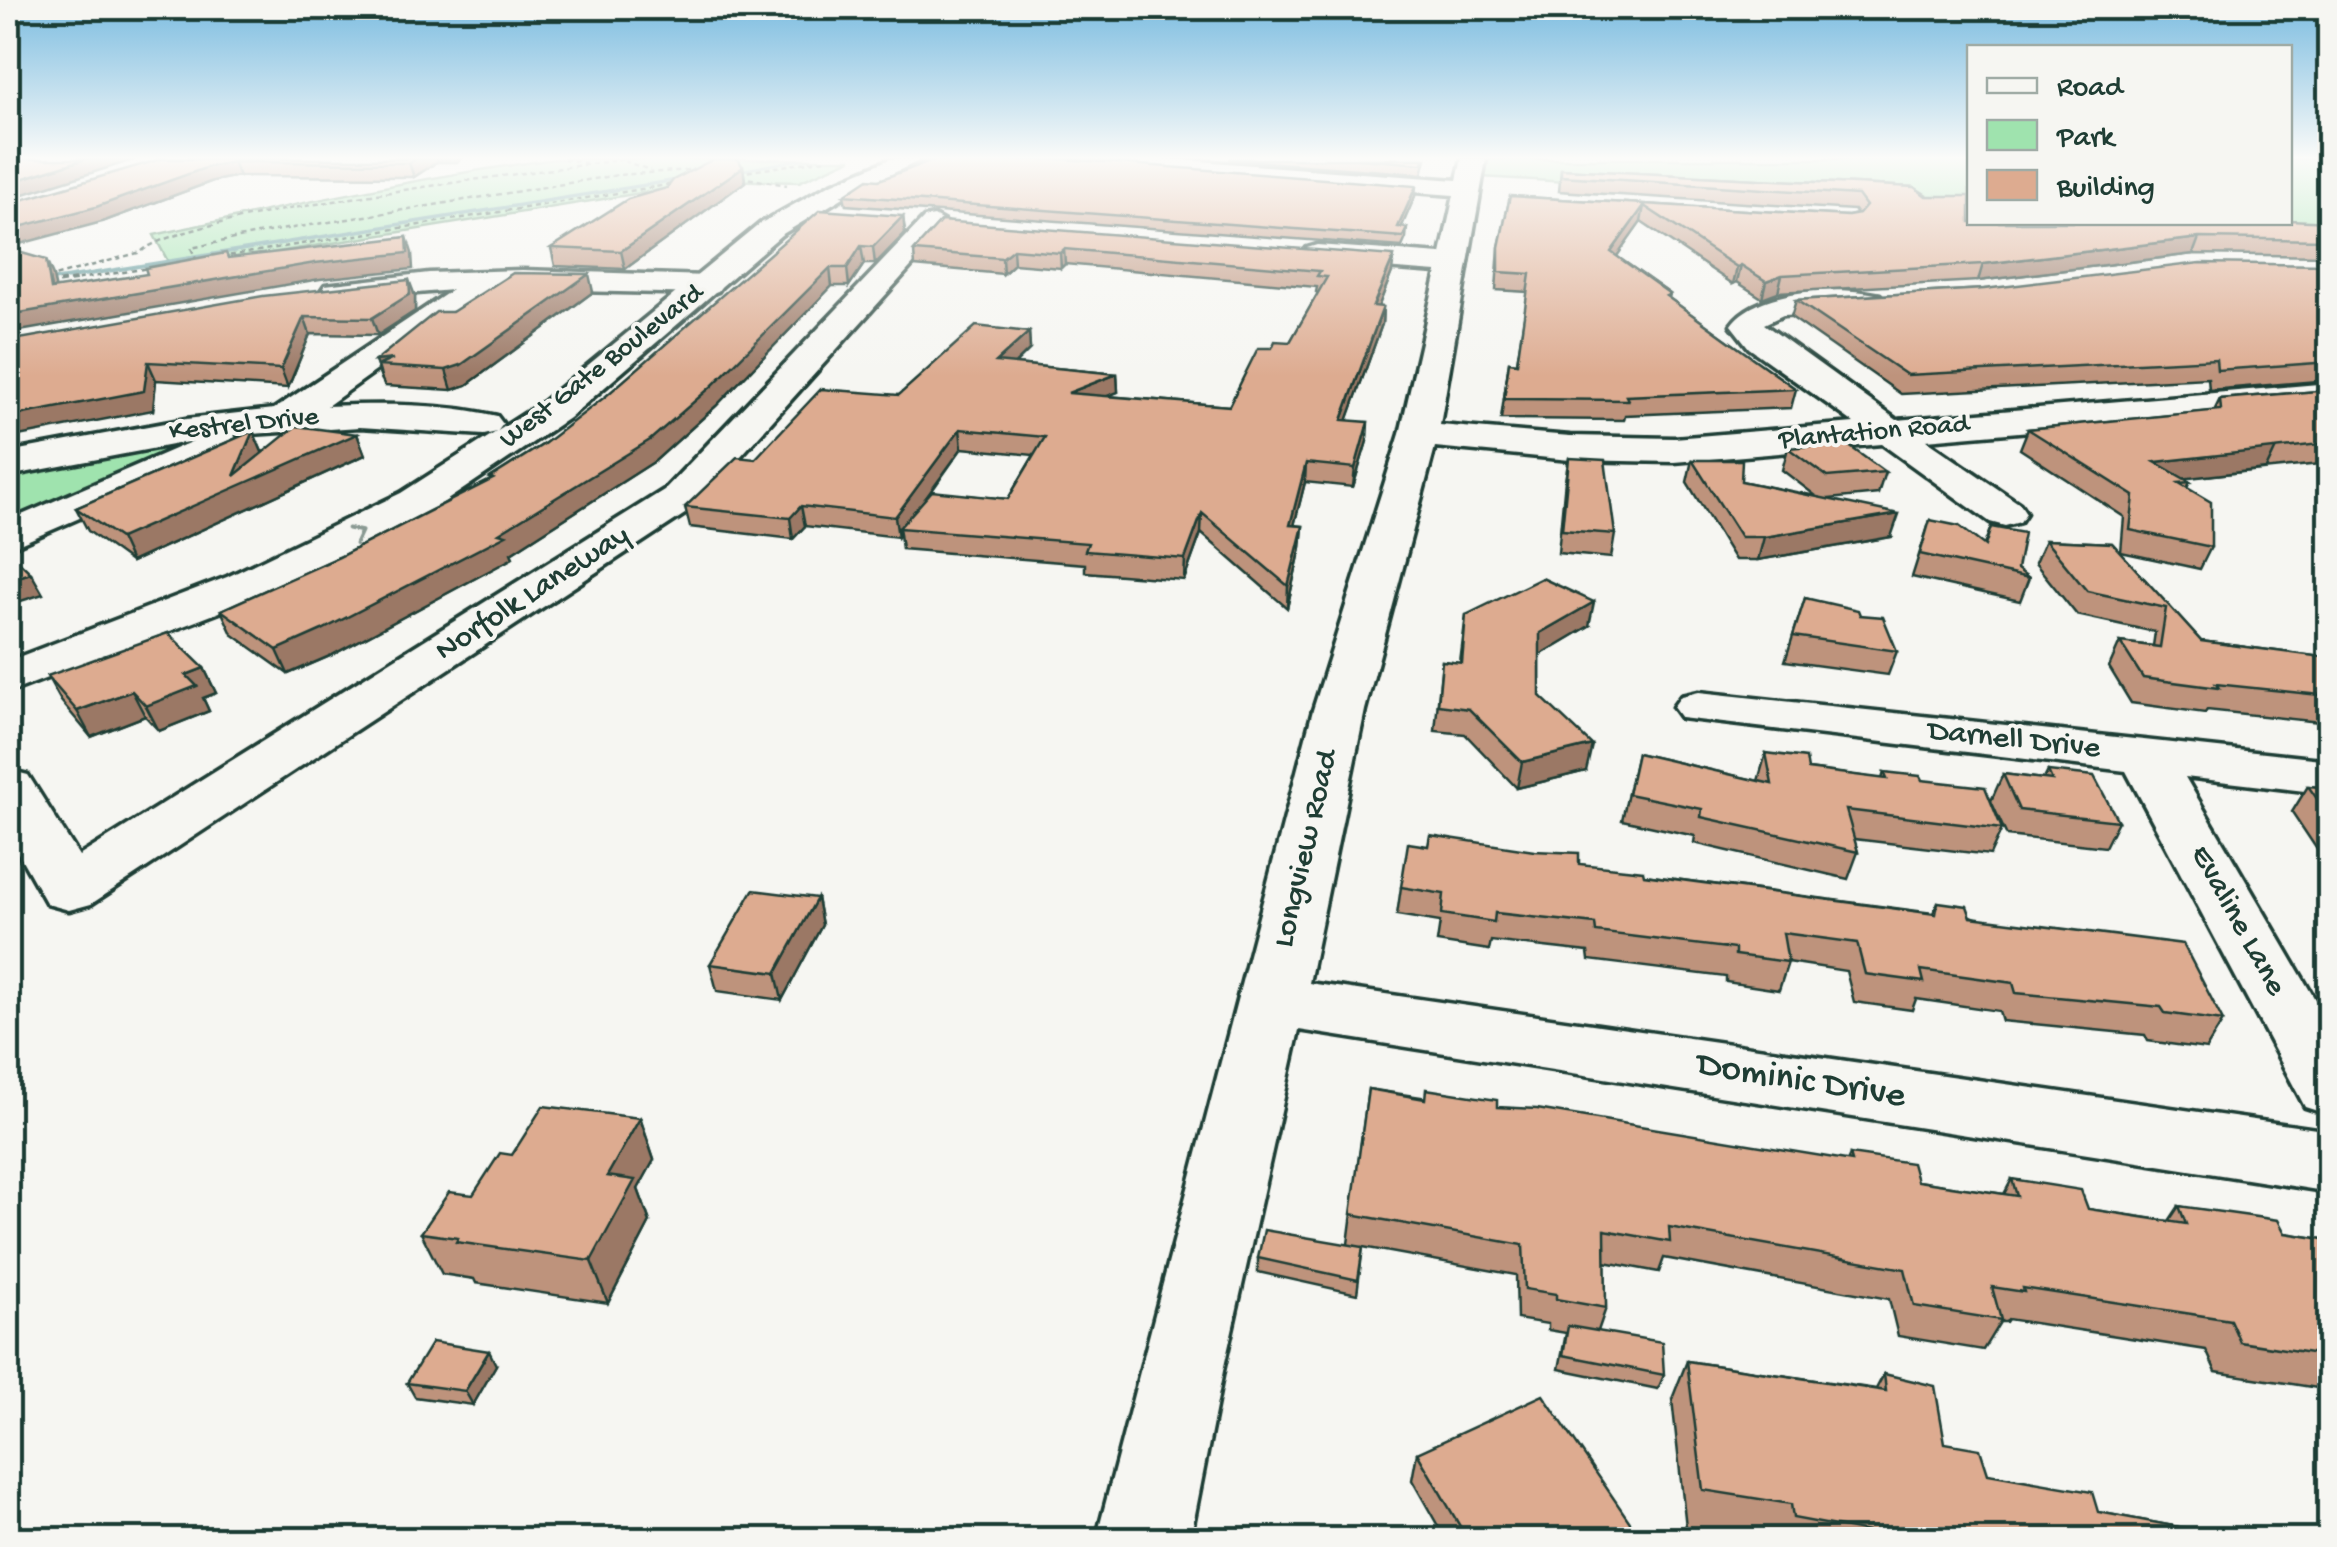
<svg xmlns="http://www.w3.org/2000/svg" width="2337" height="1547" font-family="'Gochi Hand',sans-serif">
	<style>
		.green { fill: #9fe3ae; stroke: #5f9071; stroke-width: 2.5 }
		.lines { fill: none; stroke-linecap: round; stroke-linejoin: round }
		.stream { fill: #559194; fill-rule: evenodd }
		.minor-casing { stroke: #1f3d34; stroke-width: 7 }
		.major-casing { stroke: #1f3d34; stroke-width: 7 }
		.path-far1 { stroke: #1f3d34; stroke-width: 2.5; stroke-dasharray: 5 4; stroke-linecap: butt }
		.path { stroke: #1f3d34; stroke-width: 4; stroke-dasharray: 6 5; stroke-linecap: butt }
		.minor { fill: #f6f6f2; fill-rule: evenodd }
		.major { fill: #f6f6f2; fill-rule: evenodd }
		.wall { fill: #be937c; stroke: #1f3d34; stroke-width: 2.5; fill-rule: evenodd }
		.shaded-wall { fill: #9b7865; stroke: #1f3d34; stroke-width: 2.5 }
		.building { fill: #ddab90; stroke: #1f3d34; stroke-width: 2.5 }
		.oneway { stroke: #8a9a93 }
		.labels { text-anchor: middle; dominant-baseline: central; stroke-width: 8; stroke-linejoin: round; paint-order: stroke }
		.far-street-label { font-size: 28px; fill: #1f3d34; stroke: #f6f6f2 }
		.street-label { font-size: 32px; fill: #1f3d34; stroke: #f6f6f2 }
		.near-street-label { font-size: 38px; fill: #1f3d34; stroke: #f6f6f2 }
	</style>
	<rect width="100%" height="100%" fill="#f6f6f2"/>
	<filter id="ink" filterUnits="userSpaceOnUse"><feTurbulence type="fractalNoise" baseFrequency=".01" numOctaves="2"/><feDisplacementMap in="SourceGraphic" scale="20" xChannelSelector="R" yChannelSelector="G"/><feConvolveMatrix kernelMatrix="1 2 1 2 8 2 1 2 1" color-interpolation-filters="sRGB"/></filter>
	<g filter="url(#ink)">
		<!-- green -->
		<g class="green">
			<path d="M 555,159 L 851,159 L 799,182 L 721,180 L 172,269 L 154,235 C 287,206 420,177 555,159 Z"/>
			<polygon points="1484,159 1969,159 1969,206 1482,177"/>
			<polygon points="2290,159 2329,159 2329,227 2290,222"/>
			<polygon points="224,432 9,527 8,476"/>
		</g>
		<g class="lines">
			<!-- stream -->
			<g class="stream">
				<polygon points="794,159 808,159 729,174 726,172"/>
				<polygon points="685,177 687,180 8,289 8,285"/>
			</g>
			<!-- minor casing -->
			<g class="minor-casing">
				<g id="minor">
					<path d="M 1054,159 L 1172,159 L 1457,180 L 1462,159 L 1486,159 L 1440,425 L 1570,436 L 1674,438 L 1854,423 L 1749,348 L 1731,325 C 1756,289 1839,285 1880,295 L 1885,302 L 1880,309 L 1869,311 L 1783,315 L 1764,324 L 1897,420 L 2330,383 L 2330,405 L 1926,440 L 2020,504 L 2026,513 L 2020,522 L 2005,526 L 1990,522 L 1882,444 L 1674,462 L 1570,460 L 1435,447 L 1365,710 L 1309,983 L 2330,1131 L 2330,1192 L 1299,1030 L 1223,1371 L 1190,1540 L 1096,1540 L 1313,710 L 1400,434 L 1437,272 L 1317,263 L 1307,260 L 1303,254 L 1307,248 L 1317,245 L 1441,254 L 1454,195 L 1066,166 Z"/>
					<polygon points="934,216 948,224 944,230 694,508 91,904 69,910 47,904 8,835 8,770 28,775 79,856 664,490 924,218"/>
					<path d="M 522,270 L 707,276 L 718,279 L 722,285 L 718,291 L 707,294 L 490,289 L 327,406 C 382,404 443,403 497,416 L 503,424 L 497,432 L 484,435 L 360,427 L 234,435 L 239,443 L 234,451 L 8,549 L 8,521 L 193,441 L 8,476 L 8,452 L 186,419 L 274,409 L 452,290 L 336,300 L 325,297 L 321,291 L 325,285 L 429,273 Z"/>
					<polygon points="1699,692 2330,760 2330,794 2185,777 2330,1025 2330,1115 2305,1107 2126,771 1681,718 1673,707 1681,696"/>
				</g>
			</g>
			<!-- major casing -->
			<g class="major-casing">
				<polygon id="major" points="890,159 923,159 847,195 781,235 569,418 431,511 259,597 8,693 8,661 227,577 401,493 543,402 761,223 829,185"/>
			</g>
			<!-- path-far1 -->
			<g class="path-far1">
				<polyline points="564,159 586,163"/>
				<polyline points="624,161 650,170"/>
				<polyline points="739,173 826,159"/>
				<polyline points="740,177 787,185"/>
				<polyline points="221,257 673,184"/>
				<polyline points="197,261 191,248 262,233 618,175 703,169"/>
				<path d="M 47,278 L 141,252 C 180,213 548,171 625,159"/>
				<polyline points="60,282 149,268"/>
			</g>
			<!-- path -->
			<polyline class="path" points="48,284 76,280"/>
			<!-- minor -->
			<use href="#minor" class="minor"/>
			<!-- major -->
			<use href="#major" class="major"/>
		</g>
		<!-- wall -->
		<g class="wall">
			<polygon points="161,159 461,159 458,162 437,162 414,177 239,176 213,181 102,222"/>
			<polygon points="1228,159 1426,159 1422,174"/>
			<polygon points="743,167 745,182 625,269 555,266 551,248"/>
			<polygon points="1561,169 1914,187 1970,222 2330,222 2330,256 2193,254 1978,281 1778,292 1762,298 1737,282 1733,284 1641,222 1616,256 1670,294 1669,298 1796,389 1791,408 1625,415 1624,420 1501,419 1509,362 1517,363 1528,292 1496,290 1499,247 1510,196 1848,216 1857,214 1854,210 1559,191"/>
			<polygon points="879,180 1415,196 1401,227 1407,228 1406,238 1402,247 846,205 844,195"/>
			<polygon points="903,216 905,233 875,264 864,264 849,286 832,286 716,406 655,461 511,553 513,558 332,655 288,674 232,634 221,610 339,557 490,480 490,478"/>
			<path d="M 941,221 L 1392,272 L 1378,307 L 1383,307 L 1382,324 L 1347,420 L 1367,441 L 1353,487 L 1305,482 L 1294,525 L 1303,526 L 1301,547 L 1287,608 L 1201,533 L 1184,580 L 1085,572 L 1085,564 L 902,549 L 900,534 L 898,537 L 805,526 L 793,539 L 690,527 L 685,507 L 755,459 L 899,395 L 1029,332 L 1030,349 L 1015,364 L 1117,374 L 1118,392 L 1107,396 L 1229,406 L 1272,348 L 1290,342 L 1318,293 L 1316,292 L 1317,287 L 1065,264 L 1061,268 L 1014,264 L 1003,274 L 915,266 L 914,251 ZM 962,448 L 1034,455 L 1008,499 L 931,492 Z"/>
			<polygon points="2330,265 2330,380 2209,390 2208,378 1901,394 1791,317 1796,300 1984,289"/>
			<polygon points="593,292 467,385 452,390 385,386 382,380 375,361 452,312"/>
			<polygon points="415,296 415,311 378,335 310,334 288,388 156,380 153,410 8,341"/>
			<polygon points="2330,390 2330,463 2183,478 2190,482 2187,488 2211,547 2200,569 2121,552 2124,517 2020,449 2028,429 2214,411 2220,399"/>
			<polygon points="253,431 262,452 357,434 365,455 131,562 88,531 76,508"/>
			<polygon points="1788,448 1885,472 1878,494 1828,499 1891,537 1758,560 1735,560 1687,482 1692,460 1741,481 1816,496 1782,470"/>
			<polygon points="1569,458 1615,534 1611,558 1558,553 1565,480"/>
			<polygon points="1930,520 1984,545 1991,527 2017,569 2029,578 2020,601 1912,577"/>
			<polygon points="2045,540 2112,543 2201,641 2330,658 2330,723 2207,710 2205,713 2131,703 2109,667 2120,642 2153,646 2155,632 2077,615 2035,563"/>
			<polygon points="1805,598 1860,615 1897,651 1888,675 1785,661"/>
			<polygon points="1466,615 1589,626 1540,655 1540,696 1586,771 1517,788 1465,734 1435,731 1442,661 1460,663"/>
			<polygon points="204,668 216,693 203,698 209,711 159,731 145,716 91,737 61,701 47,676"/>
			<polygon points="1637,753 1758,781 1766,753 1808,769 1882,779 1884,772 1922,780 2002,829 1990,855 1854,839 1858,852 1848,879 1694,843 1695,836 1622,820"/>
			<polygon points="2048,771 2118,821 2105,847 2007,836 1991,801 2003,774 2044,779"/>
			<polygon points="2308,786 2330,788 2330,869 2292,812"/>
			<polygon points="1579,864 1644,875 1933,913 1938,902 2223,1021 2206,1049 2148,1041 2145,1035 2002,1021 1999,1011 1916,999 1912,1010 1854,1002 1846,971 1788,962 1779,990 1726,982 1726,977 1589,960 1588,952 1491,941 1489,950 1437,942 1440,922 1397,915 1401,887"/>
			<polygon points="817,898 822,925 782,1000 717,991 710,964"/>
			<polygon points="1368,1089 1847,1161 1850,1154 1917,1181 2004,1194 2012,1179 2088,1209 2169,1221 2179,1206 2285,1233 2330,1240 2330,1390 2216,1372 2206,1350 2008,1319 2006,1322 2000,1322 1983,1350 1898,1336 1889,1299 1664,1258 1659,1272 1605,1262 1606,1308 1598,1331 1664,1375 1658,1389 1559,1369 1566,1333 1548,1330 1548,1324 1517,1319 1516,1275 1363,1247 1357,1294 1258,1272 1258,1258 1348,1244"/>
			<polygon points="640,1118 654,1160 638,1189 650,1222 608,1303 476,1283 474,1279 442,1274 421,1233 473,1195 512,1155"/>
			<polygon points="1687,1361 1876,1389 1884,1374 1945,1443 1988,1474 2098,1512 2249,1540 1766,1540 1686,1527 1672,1399"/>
			<polygon points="496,1365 473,1405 415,1397 407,1383"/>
			<polygon points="1417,1453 1638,1534 1635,1540 1446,1540 1412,1480"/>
		</g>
		<!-- shaded-wall -->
		<g class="shaded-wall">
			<polygon points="85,159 136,159 8,199 8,183"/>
			<polygon points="416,159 437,159 437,162 414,177 409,163"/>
			<polygon points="233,162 239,176 213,181 102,222 8,247 8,230 208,167"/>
			<polygon points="743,167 745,182 625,269 621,251"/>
			<polygon points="1416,186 1415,196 1397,238 1398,227"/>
			<polygon points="1644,206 1641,222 1608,269 1611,252"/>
			<polygon points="903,216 905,233 875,264 873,247"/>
			<polygon points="407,237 412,253 413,269 320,279 8,333 8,315"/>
			<polygon points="2199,238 2193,254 1978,281 1983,264"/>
			<polygon points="861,246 864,264 849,286 847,268"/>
			<polygon points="1013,249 1014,264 1003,274 1002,258"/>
			<polygon points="1064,249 1065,264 1061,268 1060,253"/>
			<polygon points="1394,256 1392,272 1372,323 1373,306"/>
			<polygon points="46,260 53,276 59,306 51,289"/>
			<polygon points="1741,265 1737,282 1733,284 1737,267"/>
			<polygon points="830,268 832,286 716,406 655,461 511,553 513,558 332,655 288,674 277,650 499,533"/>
			<polygon points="589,274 593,292 467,385 452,390 446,370"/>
			<polygon points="1782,275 1778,292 1762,298 1766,281"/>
			<polygon points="409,280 415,296 415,311 378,335 372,318"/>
			<polygon points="1383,307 1382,324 1341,438 1342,420"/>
			<polygon points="304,317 310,334 288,388 281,369"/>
			<polygon points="1029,332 1030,349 998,380 996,362"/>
			<polygon points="393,359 378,366 382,380 375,361"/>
			<polygon points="148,362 156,380 153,410 8,438 8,417"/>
			<polygon points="1117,374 1118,392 1068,411 1068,393"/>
			<polygon points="1368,422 1367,441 1353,487 1355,468"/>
			<polygon points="960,429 962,448 904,528 899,528 900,534 898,537 895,517"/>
			<polygon points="253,431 262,452 357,434 365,455 131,562 120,538 234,476"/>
			<polygon points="2276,448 2266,469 2146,483 2155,462"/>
			<polygon points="1306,463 1305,482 1289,546 1290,525"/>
			<polygon points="801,506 805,526 793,539 790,518"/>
			<polygon points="1202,513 1201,533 1184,580 1185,559"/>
			<polygon points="1899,514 1891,537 1758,560 1764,537"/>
			<polygon points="1303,526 1301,547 1287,608 1288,586"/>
			<polygon points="31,573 43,594 8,605 8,580"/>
			<polygon points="1594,602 1589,626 1535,658 1540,633"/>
			<polygon points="204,668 216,693 203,698 209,711 159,731 146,706 186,675"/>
			<polygon points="132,691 145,716 91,737 77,711"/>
			<polygon points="1592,745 1586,771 1517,788 1522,762"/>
			<polygon points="817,898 822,925 782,1000 776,973"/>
			<polygon points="640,1118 654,1160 638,1189 650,1222 608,1303 591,1261 607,1176"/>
			<polygon points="489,1351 496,1365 473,1405 465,1391"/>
		</g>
		<!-- building -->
		<g class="building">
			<polygon points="8,159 85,159 8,183"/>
			<polygon points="161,159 416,159 409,163 233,162 208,167 96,207 8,230 8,204"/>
			<polygon points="714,159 738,159 743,167 621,251 551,248 628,199 667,188 673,180"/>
			<polygon points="937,159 1064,159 1416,186 1398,227 1407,228 1403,237 844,195 868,179 879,180"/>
			<polygon points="1357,159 1424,159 1423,164"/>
			<polygon points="1561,169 1914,187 1926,196 1970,196 1970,222 2290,222 2290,220 2330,222 2330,240 2199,238 1983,264 1782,275 1766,281 1741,265 1737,267 1644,206 1611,252 1670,294 1666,296 1796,389 1626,396 1628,400 1504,399 1509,362 1517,363 1530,274 1499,272 1499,247 1510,196 1848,216 1859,214 1866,206 1858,195 1561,176"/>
			<polygon points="820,210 903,216 873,247 861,246 847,268 830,268 712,386 650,440 499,533 506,535 322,630 277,650 221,610 339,557 493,479 490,478 544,444 606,396"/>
			<polygon points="941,221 1394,256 1373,306 1383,307 1342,420 1368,422 1355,468 1306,463 1290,525 1303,526 1288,586 1202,513 1185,559 1085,551 1088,543 899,528 932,491 1008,499 1045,437 960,429 895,517 801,506 790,518 685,507 737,457 755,459 821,389 899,395 976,326 1029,332 996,362 1117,374 1068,393 1229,406 1258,348 1272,348 1275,341 1290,342 1327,277 1317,276 1320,271 1064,249 1060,253 1013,249 1002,258 914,251"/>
			<polygon points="407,237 408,253 315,263 8,315 8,249 46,260 51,289 147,274 145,268 226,253 228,258"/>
			<polygon points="2200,263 2330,265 2330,362 2217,370 2216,359 1907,375 1796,300 1984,289"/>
			<polygon points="513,273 589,274 461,365 446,370 378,366 393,359 375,361 436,312 452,312"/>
			<polygon points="409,280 410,294 372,318 304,317 281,369 148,362 144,391 8,417 8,341 263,296"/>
			<polygon points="2330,390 2330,443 2155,462 2190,482 2179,483 2211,502 2211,547 2130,530 2134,496 2028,429 2221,410 2220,399"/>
			<polygon points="296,426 357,434 120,538 76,508 253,431 234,476"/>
			<polygon points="1845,443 1885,472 1827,477 1788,448"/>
			<polygon points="1569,458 1605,460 1615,534 1562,530"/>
			<polygon points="1692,460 1742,460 1741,481 1899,514 1764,537 1741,537"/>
			<polygon points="1930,520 1959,526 1985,546 1991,527 2024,533 2017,569 2029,578 1920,554"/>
			<polygon points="2045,540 2112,543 2201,641 2330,658 2330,696 2216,684 2219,688 2143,678 2120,642 2160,647 2166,608 2087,591"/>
			<polygon points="8,551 31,573 8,580"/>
			<polygon points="1542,578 1594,602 1540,633 1540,696 1592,745 1522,762 1469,709 1438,705 1442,661 1462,663 1466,615"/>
			<polygon points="1805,598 1858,610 1860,615 1883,617 1897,651 1793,636"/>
			<polygon points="168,633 204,668 186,675 197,686 146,706 132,691 77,711 47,676"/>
			<polygon points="1637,753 1772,784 1766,753 1806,758 1808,769 1887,779 1884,772 1920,776 1922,780 1985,787 2002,829 1846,810 1858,852 1701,817 1702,809 1628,794"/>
			<polygon points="2048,771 2094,776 2118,821 2019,810 2003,774 2052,780"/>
			<polygon points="2308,786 2330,788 2330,817"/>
			<polygon points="1430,835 1534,851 1579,853 1579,864 1643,871 1644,875 1936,914 1938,902 1967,906 1971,917 2183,944 2223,1021 2165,1013 2161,1007 2016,993 2013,983 1921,970 1924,982 1865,974 1857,943 1783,933 1788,962 1735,955 1735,949 1596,932 1595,924 1495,913 1494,922 1442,914 1444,894 1401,887 1408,843 1428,846"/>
			<polygon points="753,890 817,898 776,973 710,964"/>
			<polygon points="1368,1089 1425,1099 1426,1089 1497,1100 1497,1107 1537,1109 1852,1161 1850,1154 1912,1163 1917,1181 2017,1196 2012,1179 2081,1190 2088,1209 2186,1224 2179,1206 2278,1220 2285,1233 2330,1240 2330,1356 2240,1342 2230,1320 2023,1288 2024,1292 1992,1287 2001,1320 1914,1306 1905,1269 1669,1227 1670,1242 1605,1230 1606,1308 1556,1299 1556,1294 1525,1289 1523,1245 1351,1214"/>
			<polygon points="543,1106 640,1118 607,1176 635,1180 591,1261 456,1242 458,1238 421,1233 449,1192 473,1195 500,1153 512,1155"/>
			<polygon points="1264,1230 1363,1247 1358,1280 1258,1258"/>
			<polygon points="1568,1326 1662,1342 1664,1375 1563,1355"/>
			<polygon points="432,1342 489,1351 465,1391 407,1383"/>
			<polygon points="1687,1361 1886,1391 1884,1374 1935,1386 1945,1443 1980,1449 1988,1474 2092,1492 2098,1512 2249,1540 1911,1540 1793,1518 1791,1504 1703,1490"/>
			<polygon points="1543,1395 1638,1534 1626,1540 1468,1540 1417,1453"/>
		</g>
		<!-- one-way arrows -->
		<defs><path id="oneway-chevron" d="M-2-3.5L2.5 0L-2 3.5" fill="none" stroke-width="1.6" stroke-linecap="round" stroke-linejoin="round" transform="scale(2.5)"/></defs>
		<use class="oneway" href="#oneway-chevron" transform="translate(356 534) rotate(-27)"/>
	</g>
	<!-- sky -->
	<linearGradient id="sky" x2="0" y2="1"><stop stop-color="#7bbce0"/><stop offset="0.42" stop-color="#fbfbf9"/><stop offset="1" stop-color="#fbfbf9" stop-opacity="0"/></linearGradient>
	<rect width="2337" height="376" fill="url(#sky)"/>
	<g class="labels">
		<!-- far-street labels -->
		<g class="far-street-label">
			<text transform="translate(602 367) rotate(-38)">West Gate Boulevard</text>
			<text transform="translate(244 425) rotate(-6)">Kestrel Drive</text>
			<text transform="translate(1874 433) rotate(-5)">Plantation Road</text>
		</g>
		<!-- street labels -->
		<g class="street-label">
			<text transform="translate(533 594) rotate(-33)">Norfolk Laneway</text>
			<text transform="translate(2014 741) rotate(6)">Darnell Drive</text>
			<text transform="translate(1307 849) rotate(-77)">Longview Road</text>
			<text transform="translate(2237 921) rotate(61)">Evaline Lane</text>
		</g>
		<!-- near-street labels -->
		<g class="near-street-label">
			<text transform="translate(1801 1082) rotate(9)">Dominic Drive</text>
		</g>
	</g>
	<!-- margin -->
	<rect width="2337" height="1547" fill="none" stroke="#f6f6f2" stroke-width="40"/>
	<rect x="20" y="20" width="2297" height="1507" fill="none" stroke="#1f3d34" stroke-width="4" filter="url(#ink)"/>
	<!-- legend -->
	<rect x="1967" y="45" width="325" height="180" fill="#f6f6f2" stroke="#a0aca6" stroke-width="2.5"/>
	<rect x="1987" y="78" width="50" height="15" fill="#f6f6f2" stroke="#a0aca6" stroke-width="2.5"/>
	<text x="2057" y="95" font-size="30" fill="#1f3d34">Road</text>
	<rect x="1987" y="120" width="50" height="30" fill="#9fe3ae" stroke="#a0aca6" stroke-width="2.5"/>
	<text x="2057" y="145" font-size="30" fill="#1f3d34">Park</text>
	<rect x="1987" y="170" width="50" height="30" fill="#ddab90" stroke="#a0aca6" stroke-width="2.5"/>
	<text x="2057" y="195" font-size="30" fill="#1f3d34">Building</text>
</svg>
